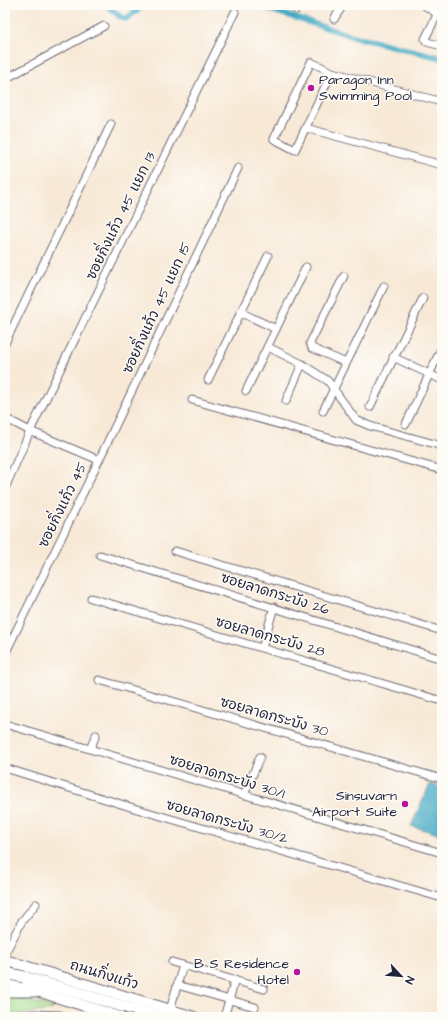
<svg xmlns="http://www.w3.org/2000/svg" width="447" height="1022" font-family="'Architects Daughter','Playpen Sans Thai',sans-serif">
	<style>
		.green { fill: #a6dc8c; stroke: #647f64 }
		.water { fill: #45abc5; stroke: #346680 }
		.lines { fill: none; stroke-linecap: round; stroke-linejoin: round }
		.canal { stroke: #45abc5; stroke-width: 6 }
		.minor-casing { stroke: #6d6872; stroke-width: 9 }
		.secondary-casing { stroke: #6d6872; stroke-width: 12 }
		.primary-casing { stroke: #6d6872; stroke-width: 13 }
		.minor { stroke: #fff; stroke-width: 7 }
		.secondary { stroke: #fff; stroke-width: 10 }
		.primary { stroke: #fff; stroke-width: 11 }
		.primary-bridge-casing { stroke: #6d6872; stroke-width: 13; stroke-linecap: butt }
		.primary-bridge { stroke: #fff; stroke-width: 11 }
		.poi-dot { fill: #b5179e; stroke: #fdfcf7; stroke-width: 1.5 }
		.labels { text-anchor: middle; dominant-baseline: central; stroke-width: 3; stroke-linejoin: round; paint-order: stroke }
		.poi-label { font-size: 14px; fill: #22223b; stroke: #fdfcf7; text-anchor: end }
		.street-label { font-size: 14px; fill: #22223b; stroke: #fdfcf7 }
	</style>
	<rect width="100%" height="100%" fill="#fdfcf7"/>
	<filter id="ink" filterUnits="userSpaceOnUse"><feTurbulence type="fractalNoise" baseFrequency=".025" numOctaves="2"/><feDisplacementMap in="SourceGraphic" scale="8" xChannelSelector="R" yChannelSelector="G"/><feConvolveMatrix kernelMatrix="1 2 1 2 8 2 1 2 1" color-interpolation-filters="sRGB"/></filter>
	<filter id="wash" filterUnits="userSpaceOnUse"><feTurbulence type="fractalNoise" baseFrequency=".012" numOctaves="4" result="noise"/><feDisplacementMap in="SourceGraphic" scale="16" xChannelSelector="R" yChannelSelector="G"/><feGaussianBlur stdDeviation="0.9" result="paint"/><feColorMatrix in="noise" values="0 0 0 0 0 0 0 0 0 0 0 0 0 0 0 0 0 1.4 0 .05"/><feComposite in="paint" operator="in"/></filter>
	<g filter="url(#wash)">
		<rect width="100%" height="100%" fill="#f8e9d7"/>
		<!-- green -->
		<polygon class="green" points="5,996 8,996 53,1007 52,1010 5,1016"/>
		<!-- water -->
		<polygon class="water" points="430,784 442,787 442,835 411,826"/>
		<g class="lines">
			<!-- canal -->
			<g class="canal">
				<polyline points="107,5 119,16 126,19 144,5"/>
				<polyline points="255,5 352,36 442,58"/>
			</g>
		</g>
	</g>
	<g filter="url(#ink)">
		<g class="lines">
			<!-- minor casing -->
			<g class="minor-casing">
				<g id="minor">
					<polyline points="424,5 436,13"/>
					<polyline points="442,5 425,39 427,42 442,46"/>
					<polyline points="296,10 299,5"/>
					<polyline points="334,19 343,5"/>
					<polyline points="332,72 295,150 274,139 311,62 332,72 442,102"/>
					<polyline points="5,79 104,26"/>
					<polyline points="306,128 442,165"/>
					<polyline points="344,276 310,343 312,348 346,363"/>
					<polyline points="240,312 276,329"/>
					<polyline points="5,343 111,124"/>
					<polyline points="268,347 302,364 328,381 356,420 370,426 442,446"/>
					<polyline points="393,357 442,380"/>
					<polyline points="208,380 268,256"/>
					<polyline points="246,391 306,267"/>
					<polyline points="192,400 442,470"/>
					<polyline points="286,401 302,364"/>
					<polyline points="370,407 423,298"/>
					<polyline points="323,411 384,286"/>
					<polyline points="5,418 30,431 99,460 5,654"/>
					<polyline points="406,424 442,347"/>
					<polyline points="99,460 238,168"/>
					<polyline points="5,488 30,431 235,12"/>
					<polyline points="175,551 442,631"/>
					<polyline points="100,555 442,659"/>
					<polyline points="91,598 442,701"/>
					<polyline points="262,648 274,607"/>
					<polyline points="99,680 442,779"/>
					<polyline points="5,724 442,853"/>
					<polyline points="90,749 96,735"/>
					<polyline points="5,768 137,809 442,898"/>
					<polyline points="244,795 260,757"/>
					<polyline points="5,953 22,921 36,904"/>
					<polyline points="172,962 264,989"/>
					<polyline points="177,985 255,1007"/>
					<polyline points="170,1010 183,965"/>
					<polyline points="224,1017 235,980"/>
				</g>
			</g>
			<!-- secondary casing -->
			<g class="secondary-casing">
				<g id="secondary">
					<polyline points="5,960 194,1017"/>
					<polyline points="5,981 120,1017"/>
				</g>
			</g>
			<!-- primary casing -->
			<g class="primary-casing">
				<g id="primary">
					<polyline points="24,977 159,1017"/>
					<polyline points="5,991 37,991"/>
					<polyline points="20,1017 33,1016 60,1017"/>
				</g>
			</g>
			<!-- minor -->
			<use href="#minor" class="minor"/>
			<!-- secondary -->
			<use href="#secondary" class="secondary"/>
			<!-- primary -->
			<use href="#primary" class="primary"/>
			<!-- primary-bridge casing -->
			<g class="primary-bridge-casing">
				<polyline id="primary-bridge" points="5,973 24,977"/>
			</g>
			<!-- primary-bridge -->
			<use href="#primary-bridge" class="primary-bridge"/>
		</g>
	</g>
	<!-- markers -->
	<g class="poi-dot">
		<circle cx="311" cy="88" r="4"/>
		<circle cx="405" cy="804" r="4"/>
		<circle cx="297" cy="972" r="4"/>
	</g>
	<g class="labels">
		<!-- poi labels -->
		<g class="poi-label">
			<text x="319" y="80" text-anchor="start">Paragon Inn<tspan x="319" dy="16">Swimming Pool</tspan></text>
			<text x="397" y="796">Sinsuvarn<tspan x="397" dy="16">Airport Suite</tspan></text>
			<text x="289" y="964">B S Residence<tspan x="289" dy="16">Hotel</tspan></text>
		</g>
		<!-- street labels -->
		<g class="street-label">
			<text transform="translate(121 216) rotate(-64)">ซอยกิ่งแก้ว 45 แยก 13</text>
			<text transform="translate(157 308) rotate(-65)">ซอยกิ่งแก้ว 45 แยก 15</text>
			<text transform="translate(63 505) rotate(-64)">ซอยกิ่งแก้ว 45</text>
			<text transform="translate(275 594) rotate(17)">ซอยลาดกระบัง 26</text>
			<text transform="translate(270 637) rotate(16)">ซอยลาดกระบัง 28</text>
			<text transform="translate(274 717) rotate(16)">ซอยลาดกระบัง 30</text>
			<text transform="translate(227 777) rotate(17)">ซอยลาดกระบัง 30/1</text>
			<text transform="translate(227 822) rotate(16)">ซอยลาดกระบัง 30/2</text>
			<text transform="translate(104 975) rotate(17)">ถนนกิ่งแก้ว</text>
		</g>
	</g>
	<!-- margin -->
	<rect width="447" height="1022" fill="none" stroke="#fdfcf7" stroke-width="20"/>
	<!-- north arrow -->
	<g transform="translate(401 976) rotate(116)" stroke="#fdfcf7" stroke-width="3" paint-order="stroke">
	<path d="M0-3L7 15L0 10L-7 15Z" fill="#22223b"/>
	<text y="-6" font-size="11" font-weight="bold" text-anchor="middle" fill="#22223b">N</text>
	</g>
</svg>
